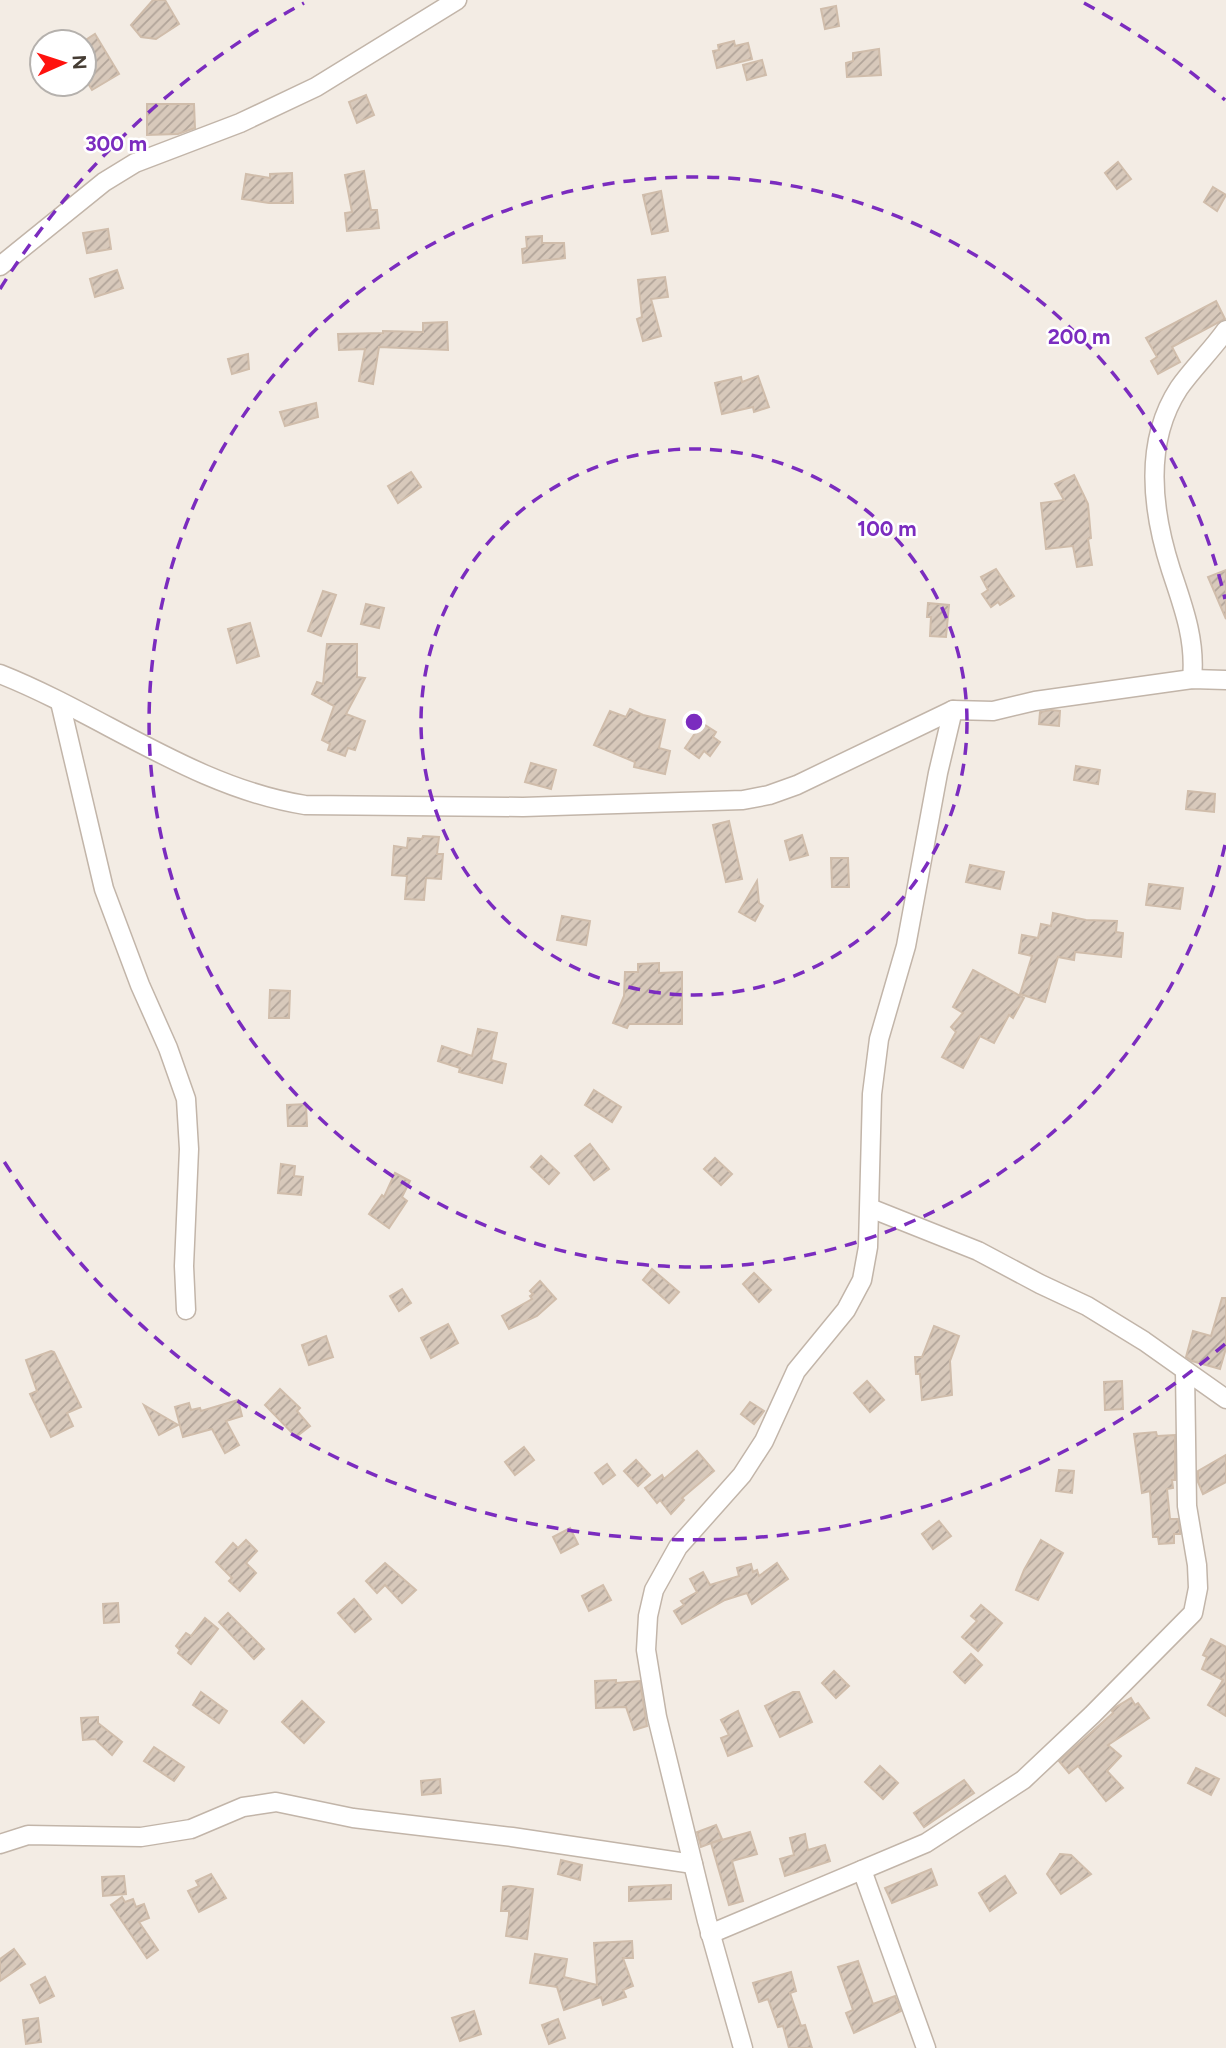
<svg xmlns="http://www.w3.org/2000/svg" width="1226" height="2048" font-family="Figtree,sans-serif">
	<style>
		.building { fill: url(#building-hatch); stroke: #d0bdab; stroke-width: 2 }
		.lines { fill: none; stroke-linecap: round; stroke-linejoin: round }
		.minor-casing { stroke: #c2b5a9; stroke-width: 21 }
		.minor { stroke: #fff; stroke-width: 18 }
		.ring { fill: none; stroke: #7b2cbf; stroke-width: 3.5; stroke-dasharray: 12 9 }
		.centre { fill: #7b2cbf; stroke: #fff; stroke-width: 3.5 }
		.ring-label { font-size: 21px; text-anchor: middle; font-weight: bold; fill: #7b2cbf; stroke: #fff; stroke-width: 5; stroke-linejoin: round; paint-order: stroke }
	</style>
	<defs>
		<pattern id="building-hatch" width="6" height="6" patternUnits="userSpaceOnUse" patternTransform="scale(1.75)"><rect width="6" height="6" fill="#d8c9bb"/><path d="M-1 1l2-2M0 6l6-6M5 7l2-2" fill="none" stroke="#b1a499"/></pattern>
	</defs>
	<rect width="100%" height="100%" fill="#f3ece4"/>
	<!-- building -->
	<g class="building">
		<polygon points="153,0 165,0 179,24 156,39 141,37 131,25"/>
		<polygon points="836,6 839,26 825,29 821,9"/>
		<polygon points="95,34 119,74 92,90 84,77 84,41"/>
		<polygon points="734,41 735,46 748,43 752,59 717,68 713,51 719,50 718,45"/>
		<polygon points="879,49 881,75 847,77 846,63 853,61 853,53"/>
		<polygon points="762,60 766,75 747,80 743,65"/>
		<polygon points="366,95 374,115 357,123 349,102"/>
		<polygon points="147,104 194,104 195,128 178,134 147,135"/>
		<polygon points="1118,162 1131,179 1117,189 1105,173"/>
		<polygon points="364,171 371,210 377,210 379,228 347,231 345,213 352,212 345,175"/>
		<polygon points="292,173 293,203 269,203 242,199 246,174 270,178 270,174"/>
		<polygon points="1213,187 1226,195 1217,211 1204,202"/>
		<polygon points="661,191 668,231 652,234 643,195"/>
		<polygon points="108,229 111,249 87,253 83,233"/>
		<polygon points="542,236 542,243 564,243 565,258 523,263 522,249 527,248 526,237"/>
		<polygon points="117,270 123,288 95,297 90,279"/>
		<polygon points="665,277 668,297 651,299 661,336 643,341 637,319 642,317 638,280"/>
		<polygon points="1216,301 1225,319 1172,347 1180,362 1158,374 1151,361 1157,357 1146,338"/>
		<polygon points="447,322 448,350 379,347 373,384 359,381 365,349 339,350 338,334 383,333 383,331 423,332 423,323"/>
		<polygon points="248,354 249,369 232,374 228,359"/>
		<polygon points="758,376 769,407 754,412 753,407 722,414 715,383 741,377 742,382"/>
		<polygon points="316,403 318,417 285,426 280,412"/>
		<polygon points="411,472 421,487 398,503 388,486"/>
		<polygon points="1074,475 1088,504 1091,538 1088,539 1092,565 1077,567 1073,546 1046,549 1041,503 1064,500 1055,484"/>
		<polygon points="996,569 1014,596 1000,605 998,602 991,607 982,594 988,590 981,577"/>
		<polygon points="1226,570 1226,619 1208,577"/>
		<polygon points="323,591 336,595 321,636 308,631"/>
		<polygon points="928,603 949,605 946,637 930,636 931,617 927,617"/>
		<polygon points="366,604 384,608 379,628 361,624"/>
		<polygon points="250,623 259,656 237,663 228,629"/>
		<polygon points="327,644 357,644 357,677 365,678 346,714 365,721 355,750 348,748 345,756 328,750 330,744 322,740 334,706 312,694 317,682 323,684"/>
		<polygon points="630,709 643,715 665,720 659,748 670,751 665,774 634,767 635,762 594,745 610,711 626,717"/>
		<polygon points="1051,710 1060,711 1059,726 1039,724 1040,712"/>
		<polygon points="702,723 716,732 713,737 720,742 710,756 704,751 699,758 685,748"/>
		<polygon points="531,763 556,770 551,789 525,782"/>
		<polygon points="1076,766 1100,770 1098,784 1074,780"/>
		<polygon points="1188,791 1215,794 1214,812 1186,809"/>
		<polygon points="729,821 742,879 726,882 713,825"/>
		<polygon points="802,835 808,855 790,860 785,841"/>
		<polygon points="423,836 439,837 437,854 443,854 441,879 426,878 424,900 405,899 407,876 392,875 394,846 407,848 408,838 422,839"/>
		<polygon points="831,858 848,858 849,887 832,887"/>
		<polygon points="970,865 1004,872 1000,889 966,882"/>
		<polygon points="757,881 759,903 763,906 755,921 739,912"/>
		<polygon points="1149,884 1183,888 1180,909 1146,905"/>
		<polygon points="1053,913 1086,920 1117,921 1116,932 1123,933 1121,957 1075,952 1074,960 1058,957 1045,1002 1020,994 1032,956 1019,953 1022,935 1038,938 1041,924 1051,926"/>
		<polygon points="562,916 590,921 586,945 557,940"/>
		<polygon points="659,963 659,973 682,972 682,1024 629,1024 627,1028 613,1023 624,996 625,972 638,972 638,964"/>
		<polygon points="973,970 1024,998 1013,1018 1009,1015 994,1043 980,1036 963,1068 942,1057 956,1032 951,1027 963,1013 953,1007"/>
		<polygon points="270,990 290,991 289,1018 269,1018"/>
		<polygon points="478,1029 497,1033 491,1060 506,1064 502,1083 459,1072 460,1068 438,1061 442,1046 472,1056"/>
		<polygon points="594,1090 621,1107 612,1122 585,1105"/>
		<polygon points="306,1104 307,1126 288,1126 287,1105"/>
		<polygon points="590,1144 609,1169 594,1180 575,1156"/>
		<polygon points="541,1156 559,1173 549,1184 531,1167"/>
		<polygon points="715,1158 732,1174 721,1185 704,1169"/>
		<polygon points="281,1164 295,1166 294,1176 303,1177 301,1195 278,1193"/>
		<polygon points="395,1173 410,1181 402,1197 407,1201 389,1228 369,1214 382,1195 384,1197"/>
		<polygon points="652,1269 679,1292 669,1303 643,1280"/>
		<polygon points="754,1273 771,1290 759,1302 743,1284"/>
		<polygon points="540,1281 556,1299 537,1316 509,1329 502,1316 532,1299 530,1296 533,1294 530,1291"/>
		<polygon points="402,1289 411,1303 399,1311 390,1296"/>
		<polygon points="1222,1298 1226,1298 1226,1348 1220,1369 1192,1361 1186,1357 1193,1331 1211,1336"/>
		<polygon points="448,1324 458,1343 431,1358 421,1338"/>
		<polygon points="934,1326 959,1336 950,1361 952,1395 922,1400 920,1374 916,1374 915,1357 922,1357"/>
		<polygon points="326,1336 333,1357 309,1365 302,1345"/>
		<polygon points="51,1351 54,1352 81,1407 67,1413 73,1426 51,1437 30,1394 37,1391 26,1360"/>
		<polygon points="867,1381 884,1400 870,1412 854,1393"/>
		<polygon points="1122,1381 1123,1409 1105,1410 1104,1382"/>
		<polygon points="280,1389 300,1408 297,1411 310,1426 296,1437 265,1405"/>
		<polygon points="238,1400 242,1416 226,1421 239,1445 225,1453 212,1429 183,1437 175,1407 189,1403 191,1410 200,1408 201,1411"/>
		<polygon points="750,1402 764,1411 754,1424 741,1414"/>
		<polygon points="144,1405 178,1425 159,1435"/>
		<polygon points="1156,1432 1157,1436 1175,1435 1175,1480 1172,1480 1173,1488 1167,1489 1170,1519 1178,1519 1180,1530 1180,1534 1174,1534 1174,1543 1159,1544 1158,1537 1153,1537 1150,1491 1142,1493 1134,1434"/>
		<polygon points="524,1447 534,1460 515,1475 505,1462"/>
		<polygon points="697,1451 714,1471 682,1498 684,1500 671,1514 660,1500 657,1503 645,1488 662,1475 664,1479"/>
		<polygon points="1226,1455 1226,1482 1203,1494 1198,1482 1198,1471"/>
		<polygon points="636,1460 650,1475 638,1486 624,1471"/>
		<polygon points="607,1464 615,1475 603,1484 595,1473"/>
		<polygon points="1059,1470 1074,1471 1072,1493 1056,1491"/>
		<polygon points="939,1521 951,1536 933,1549 922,1534"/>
		<polygon points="570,1528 578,1544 561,1553 553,1537"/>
		<polygon points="246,1540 257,1551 246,1563 256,1573 240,1591 229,1581 232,1578 216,1562 233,1543 238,1548"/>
		<polygon points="1041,1540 1063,1553 1038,1600 1016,1590 1024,1570"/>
		<polygon points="385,1563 416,1590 402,1603 385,1585 377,1593 366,1581"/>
		<polygon points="777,1563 788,1579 752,1604 747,1593 725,1600 682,1624 674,1611 684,1605 681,1601 697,1592 690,1579 703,1572 710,1585 739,1576 737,1568 751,1564 753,1572 757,1570 759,1576"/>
		<polygon points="603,1585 611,1600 589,1611 582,1596"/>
		<polygon points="354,1599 371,1619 355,1632 338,1613"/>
		<polygon points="118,1603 119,1622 104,1623 103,1604"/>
		<polygon points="981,1605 1002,1623 978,1651 962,1637 977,1621 971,1616"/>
		<polygon points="228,1613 264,1649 254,1659 219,1622"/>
		<polygon points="205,1618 218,1629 191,1664 178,1653 180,1650 176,1646 186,1633 191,1636"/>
		<polygon points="1211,1639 1226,1647 1226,1716 1208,1705 1223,1680 1202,1669 1207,1657 1203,1655"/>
		<polygon points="971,1654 982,1665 965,1683 954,1672"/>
		<polygon points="834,1671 849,1686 836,1698 822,1683"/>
		<polygon points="616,1680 616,1683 640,1681 647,1726 634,1730 626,1707 596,1708 595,1681"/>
		<polygon points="201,1692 227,1711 219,1723 193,1705"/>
		<polygon points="793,1692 799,1692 812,1722 780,1737 765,1706"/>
		<polygon points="1131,1698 1135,1705 1138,1703 1149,1718 1108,1745 1121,1756 1107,1771 1123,1788 1106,1801 1078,1766 1069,1773 1059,1761 1113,1713 1112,1711 1116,1707"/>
		<polygon points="302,1701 324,1722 304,1743 282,1722"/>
		<polygon points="738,1711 752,1746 728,1756 721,1738 729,1735 721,1720"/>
		<polygon points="98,1717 98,1723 122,1742 112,1755 95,1739 83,1740 81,1718"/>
		<polygon points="154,1747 184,1767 174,1781 144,1761"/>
		<polygon points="880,1766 898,1783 883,1799 865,1782"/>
		<polygon points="1196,1768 1219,1779 1211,1795 1188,1783"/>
		<polygon points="440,1779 441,1793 422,1795 421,1781"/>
		<polygon points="964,1780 974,1793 924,1827 914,1813"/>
		<polygon points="716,1825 722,1839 701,1847 697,1832"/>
		<polygon points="750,1832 757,1854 732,1861 743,1901 729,1905 711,1843"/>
		<polygon points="805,1834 808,1850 825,1845 830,1861 785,1876 780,1859 794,1855 790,1838"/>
		<polygon points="1060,1854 1071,1855 1091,1874 1061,1894 1047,1874"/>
		<polygon points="561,1860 582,1865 580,1880 558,1874"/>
		<polygon points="931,1869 937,1885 892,1903 885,1888"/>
		<polygon points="211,1874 226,1898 199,1912 188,1891 199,1886 196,1881"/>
		<polygon points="124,1876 126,1894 103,1896 102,1877"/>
		<polygon points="1005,1876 1016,1893 990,1911 979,1893"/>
		<polygon points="671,1885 671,1899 629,1901 629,1887"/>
		<polygon points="511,1886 533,1889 527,1939 506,1936 509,1915 509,1911 501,1911 503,1887"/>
		<polygon points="122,1897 125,1902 133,1899 136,1907 144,1904 149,1918 139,1922 158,1950 147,1958 111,1905"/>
		<polygon points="632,1941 633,1958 623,1958 633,1986 623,1990 626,1997 603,2005 601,1997 564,2010 557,1987 530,1983 535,1954 567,1959 564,1977 597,1985 594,1943"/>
		<polygon points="14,1949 25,1964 0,1981 0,1959"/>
		<polygon points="858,1961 873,2004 895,1996 901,2011 854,2033 846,2013 853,2010 838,1967"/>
		<polygon points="791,1972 796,1991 790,1993 801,2026 805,2025 812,2048 789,2048 783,2026 778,2027 768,1999 759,2002 753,1983"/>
		<polygon points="45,1977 54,1996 40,2003 31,1985"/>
		<polygon points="474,2011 481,2034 460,2041 452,2018"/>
		<polygon points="38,2018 41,2042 26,2044 23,2020"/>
		<polygon points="558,2019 565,2038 549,2044 542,2025"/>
	</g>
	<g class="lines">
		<!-- minor casing -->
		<g class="minor-casing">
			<g id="minor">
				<polyline points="0,266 104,182 135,163 240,123 316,87 457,0"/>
				<path d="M 0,674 C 101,714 196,788 305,805 L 523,807 L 743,800 L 769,795 L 797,785 L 953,710"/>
				<path d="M 1192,679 C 1196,640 1183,606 1171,570 C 1152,511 1143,443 1179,388 C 1193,368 1212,350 1226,330"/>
				<polyline points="60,702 104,889 140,985 168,1048 186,1099 189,1149 184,1266 186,1310"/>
				<polyline points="870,1208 978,1251 1040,1284 1087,1306 1144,1341 1226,1399"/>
				<polyline points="0,1844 28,1835 141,1837 191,1829 243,1807 276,1802 353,1818 512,1837 693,1864"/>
				<polyline points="862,1870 926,2048"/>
				<polyline points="710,1934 926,1843 1023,1780 1092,1715 1193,1613 1198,1588 1197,1565 1187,1506 1185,1371"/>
				<polyline points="743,2048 707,1921 657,1717 646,1650 648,1616 654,1590 678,1547 742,1475 764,1441 796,1371 846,1310 862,1280 868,1247 872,1094 879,1039 906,946 938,773 953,710 993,711 1035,701 1192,679 1226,680"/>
			</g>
		</g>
		<!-- minor -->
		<use href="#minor" class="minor"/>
	</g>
	<!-- distance rings -->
	<g class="ring">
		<circle cx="694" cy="722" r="273"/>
		<path d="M1225 845A545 545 0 1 1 1225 599"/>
		<path d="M1225 1344A818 818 0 0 1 0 1155M0 289A818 818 0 0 1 304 3M1084 3A818 818 0 0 1 1225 100"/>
	</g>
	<circle cx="694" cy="722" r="10" class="centre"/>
	<g class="ring-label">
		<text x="116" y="151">300 m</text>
		<text x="1079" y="344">200 m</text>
		<text x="887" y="536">100 m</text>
	</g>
	<!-- north arrow -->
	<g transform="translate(63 63) rotate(87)"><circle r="33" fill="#ffffff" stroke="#b5b1ad" stroke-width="2"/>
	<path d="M0-5L12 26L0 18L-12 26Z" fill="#ff120e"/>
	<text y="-10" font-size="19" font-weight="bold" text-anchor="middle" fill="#453c33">N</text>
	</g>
</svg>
